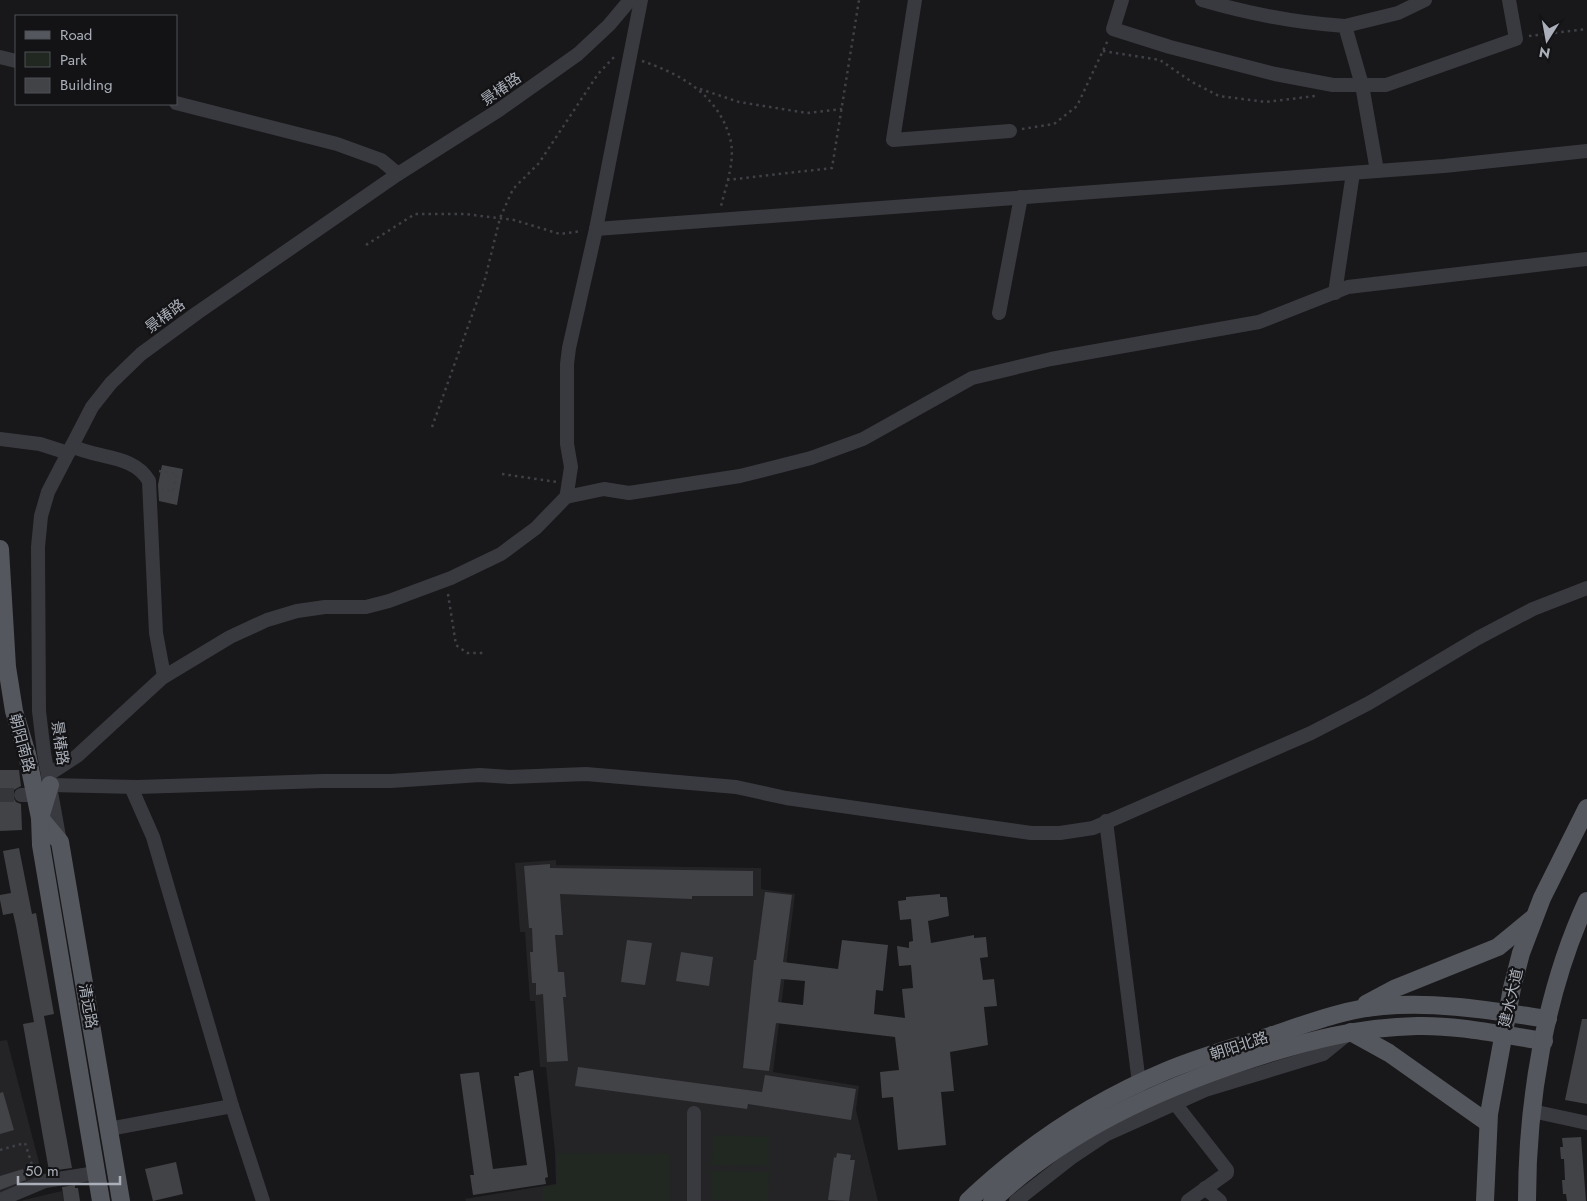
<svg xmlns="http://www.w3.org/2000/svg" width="1587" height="1201" font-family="Jost,'Noto Sans SC',sans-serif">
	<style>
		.built { fill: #242427 }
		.park { fill: #202821 }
		.building { fill: #424347; fill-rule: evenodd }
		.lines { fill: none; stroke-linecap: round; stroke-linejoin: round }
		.minor-tunnel { stroke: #35363a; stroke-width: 14; stroke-dasharray: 14 7; stroke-linecap: butt }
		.path { stroke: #3f4146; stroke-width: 2.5; stroke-dasharray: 2.5 4; stroke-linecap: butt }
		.minor { stroke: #393a3f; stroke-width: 14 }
		.major { stroke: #55575e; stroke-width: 18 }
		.labels { text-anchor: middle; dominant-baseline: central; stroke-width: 4.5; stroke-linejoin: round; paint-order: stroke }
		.street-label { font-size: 15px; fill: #aaafb9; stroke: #131315 }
	</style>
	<rect width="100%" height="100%" fill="#18181a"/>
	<!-- built -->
	<g class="built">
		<polygon points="556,860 556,865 761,868 761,889 795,894 773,1072 859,1086 856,1110 878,1201 466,1201 465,1199 556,1184 555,1152 546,1067 540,1067 535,1001 530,1001 525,932 520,932 515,863"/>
		<polygon points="7,1040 42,1174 29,1180 31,1186 0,1194 0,1041"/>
		<polygon points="62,1191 64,1201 22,1201 24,1200"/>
	</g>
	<!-- park -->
	<g class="park">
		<polygon points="713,1135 769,1137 769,1166 712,1165"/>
		<polygon points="557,1153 669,1154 669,1201 543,1201 543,1187 557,1185"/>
		<polygon points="712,1171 769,1172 768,1201 711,1200"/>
	</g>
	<!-- building -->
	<g class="building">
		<polygon points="162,465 183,469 177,505 159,501 158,485"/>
		<polygon points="0,770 19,770 21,786 14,790 12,795 16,802 21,804 22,830 0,831"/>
		<polygon points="19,848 32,914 36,913 54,1014 44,1016 72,1168 49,1171 23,1024 34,1022 16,926 13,913 3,915 0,900 0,895 11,893 3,851"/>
		<polygon points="550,864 550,868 753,871 753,896 692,896 692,899 560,894 563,935 555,935 558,972 564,972 566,997 563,997 568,1061 547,1062 543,994 536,995 536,983 532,983 530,952 533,952 532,928 529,928 524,866"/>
		<path d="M 765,892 L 792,895 L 783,962 L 838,969 L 842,940 L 888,945 L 883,991 L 876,990 L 874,1014 L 905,1018 L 902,989 L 913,988 L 911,965 L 899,966 L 897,946 L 909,948 L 909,942 L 913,941 L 911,919 L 900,920 L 898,901 L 906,900 L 906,897 L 940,894 L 940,897 L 947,897 L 949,916 L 928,921 L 931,943 L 974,935 L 974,938 L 986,937 L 988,957 L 980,958 L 983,980 L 994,979 L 997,1006 L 984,1007 L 988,1045 L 950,1052 L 954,1091 L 941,1092 L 946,1145 L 898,1150 L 893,1097 L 882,1098 L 880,1072 L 899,1070 L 895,1037 L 776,1023 L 769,1071 L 743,1068 L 754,960 L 756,960 ZM 781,979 L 805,981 L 803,1005 L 778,1002 Z"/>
		<polygon points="627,940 652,943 645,985 621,982"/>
		<polygon points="681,952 713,957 709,986 676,981"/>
		<polygon points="1582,1019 1587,1019 1587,1104 1565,1100"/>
		<polygon points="578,1067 762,1092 765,1075 856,1089 851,1120 748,1104 747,1109 575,1086"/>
		<polygon points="533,1070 548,1177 545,1178 546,1184 473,1195 470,1175 474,1175 460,1074 479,1072 493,1169 527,1165 514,1076 519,1076 519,1073"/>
		<polygon points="3,1092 14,1130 0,1134 0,1093"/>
		<polygon points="1581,1137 1586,1201 1567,1201 1566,1194 1563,1194 1562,1180 1565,1180 1564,1159 1561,1159 1560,1147 1563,1147 1562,1138"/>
		<polygon points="837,1153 851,1155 850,1160 855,1160 849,1201 828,1200 834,1157 836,1158"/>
		<polygon points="176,1162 183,1194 153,1201 145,1169"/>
		<polygon points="23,1169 26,1180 0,1190 0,1176"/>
		<polygon points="75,1185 75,1188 78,1188 80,1201 64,1201 62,1187"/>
	</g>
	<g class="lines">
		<!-- minor-tunnel -->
		<polyline class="minor-tunnel" points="0,795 21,795"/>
		<!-- path -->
		<g class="path">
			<polyline points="1529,36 1587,29"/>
			<polyline points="1103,51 1160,60 1192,82 1219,96 1266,102 1315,96"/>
			<path d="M 642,61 C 681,74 718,95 730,138 C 736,159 726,186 721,206"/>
			<polyline points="700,89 739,102 807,113 842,109"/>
			<polyline points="1022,129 1054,124 1077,106 1108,40"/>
			<polyline points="727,180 832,168 859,0"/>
			<polyline points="366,245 415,214 465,214 514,220 560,234 582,231"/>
			<polyline points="432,427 485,279 500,218 513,189 539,163 598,74 616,55"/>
			<polyline points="159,471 177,474 173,491 162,489"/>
			<polyline points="502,474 557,482"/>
			<polyline points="448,594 456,645 467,653 483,653"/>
			<polyline points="0,1150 25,1143 34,1171"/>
		</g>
		<!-- minor -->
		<g class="minor">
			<polyline points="915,0 893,140 1010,131"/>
			<polyline points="1122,0 1113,29 1170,47 1275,74 1333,85 1386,85 1516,39 1509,0"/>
			<path d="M 1202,0 C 1250,14 1296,23 1345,26 L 1362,85 L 1377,171"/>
			<polyline points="1345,26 1398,13 1425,0"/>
			<polyline points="0,57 16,61"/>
			<polyline points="176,103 337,144 381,160 398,174"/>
			<polyline points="596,229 1444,166 1587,151"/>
			<polyline points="1335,293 1353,173"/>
			<polyline points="999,313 1021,197"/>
			<polyline points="0,439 40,444 68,453"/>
			<path d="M 72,446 C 97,459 134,454 149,481 L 156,633 L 164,676"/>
			<polyline points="566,497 604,489 629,493 740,476 811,458 863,439 972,378 1051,359 1259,322 1348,287 1587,259"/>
			<polyline points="48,775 77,756 162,678 230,637 267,620 297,611 325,607 366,607 389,601 451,578 501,554 536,528 566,497 567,493 571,467 567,444 567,364 569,348 596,229 641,0"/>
			<polyline points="50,785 137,787 323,781 391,781 480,775 510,777 586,774 736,787 786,798 1031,833 1060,833 1093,828 1311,733 1369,703 1478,638 1533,609 1587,588"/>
			<polyline points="131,787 153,837 232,1106 263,1201"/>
			<polyline points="21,795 35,795"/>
			<polyline points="1106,821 1139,1083"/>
			<polyline points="60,842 44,753 39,711 38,547 41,516 48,492 92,407 111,383 141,354 197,313 398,174 499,110 578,54 609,25 630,0"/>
			<polyline points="1170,1097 1227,1170 1227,1173 1188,1201"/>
			<polyline points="1532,1111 1587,1123"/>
			<polyline points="109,1129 232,1106"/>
			<polyline points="1205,1188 1220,1201"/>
			<polyline points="0,1200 45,1181 96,1173"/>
			<polyline points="694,1201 694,1113"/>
			<polyline points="1016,1201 1071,1158 1107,1134 1205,1090 1323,1054 1350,1032"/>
		</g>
		<!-- major -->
		<g class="major">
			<polyline points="0,549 7,667 14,711 27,754 40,818 60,842 121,1201"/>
			<polyline points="50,785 40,818 41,845 101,1201"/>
			<polyline points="1366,1004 1396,988 1498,947 1532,919"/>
			<polyline points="1351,1032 1389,1053 1488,1123"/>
			<path d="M 968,1201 C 1026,1146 1092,1102 1166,1071 C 1199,1057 1235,1047 1270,1036 C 1306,1024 1344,1009 1383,1006 C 1438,1001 1493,1011 1548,1019"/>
			<path d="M 992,1201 C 1066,1131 1156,1090 1251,1059 C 1306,1041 1359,1027 1417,1026 C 1459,1025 1502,1035 1544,1041"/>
			<polyline points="1485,1201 1489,1114 1512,988 1521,953 1542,898 1587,808"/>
			<path d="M 1527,1201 C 1527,1102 1545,992 1587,901"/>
		</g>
	</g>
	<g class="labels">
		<!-- street labels -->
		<g class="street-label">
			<text transform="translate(501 89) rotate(-35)">景椿路</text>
			<text transform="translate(165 316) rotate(-37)">景椿路</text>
			<text transform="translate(22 743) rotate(75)">朝阳南路</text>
			<text transform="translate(60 743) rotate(82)">景椿路</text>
			<text transform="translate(1511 998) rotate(-77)">建水大道</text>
			<text transform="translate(88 1006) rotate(80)">清远路</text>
			<text transform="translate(1239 1046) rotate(-18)">朝阳北路</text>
		</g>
	</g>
	<!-- legend -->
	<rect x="15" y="15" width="162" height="90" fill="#131315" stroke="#4f5157"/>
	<rect x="25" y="31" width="25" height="8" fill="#55575e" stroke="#4f5157"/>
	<text x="60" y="40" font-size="15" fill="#aaafb9">Road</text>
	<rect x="25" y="52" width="25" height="15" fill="#202821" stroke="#4f5157"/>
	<text x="60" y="65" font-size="15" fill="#aaafb9">Park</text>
	<rect x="25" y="78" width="25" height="15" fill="#424347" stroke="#4f5157"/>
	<text x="60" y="90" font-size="15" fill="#aaafb9">Building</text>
	<!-- north arrow -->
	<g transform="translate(1547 40) rotate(191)" stroke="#131315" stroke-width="4" paint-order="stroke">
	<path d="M0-4L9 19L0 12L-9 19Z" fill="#aaafb9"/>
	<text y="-8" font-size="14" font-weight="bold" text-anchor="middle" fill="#aaafb9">N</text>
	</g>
	<!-- scale -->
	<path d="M18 1176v8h102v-8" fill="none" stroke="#aaafb9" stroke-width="2.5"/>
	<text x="25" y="1176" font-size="15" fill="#aaafb9" stroke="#131315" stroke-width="4" paint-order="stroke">50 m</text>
</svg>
